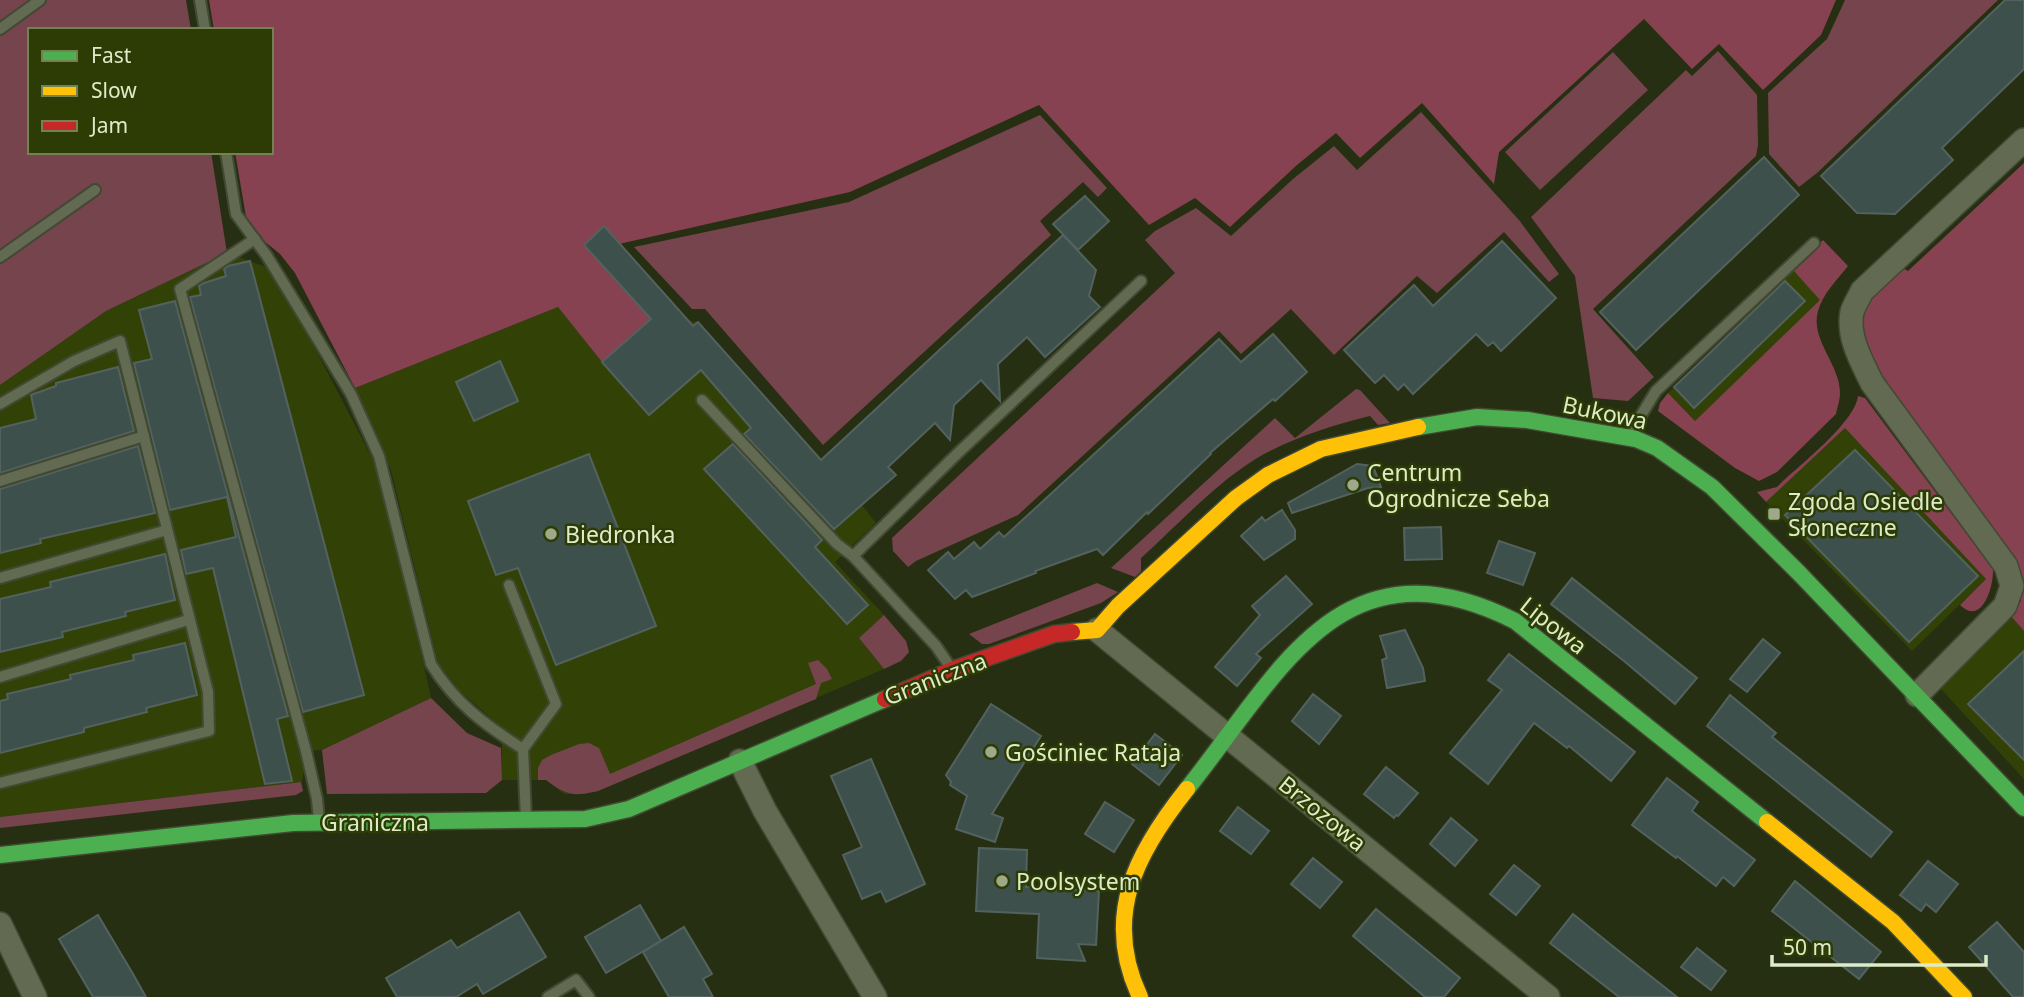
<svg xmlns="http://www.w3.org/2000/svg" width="2024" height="997" font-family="'Noto Sans',sans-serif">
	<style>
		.built { fill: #324207 }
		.green { fill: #76444c }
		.forest { fill: #864251 }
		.building { fill: #3e504c; stroke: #53625e; stroke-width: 2 }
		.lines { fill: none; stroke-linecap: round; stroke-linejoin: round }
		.lane-casing { stroke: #424933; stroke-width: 14 }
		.street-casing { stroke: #424933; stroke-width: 26 }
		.fast-casing { stroke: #424933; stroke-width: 19 }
		.slow-casing { stroke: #424933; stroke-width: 19 }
		.jam-casing { stroke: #424933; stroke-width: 19 }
		.lane { stroke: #626a51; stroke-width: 10 }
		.street { stroke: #626a51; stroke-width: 23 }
		.fast { stroke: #4caf50; stroke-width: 16 }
		.slow { stroke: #ffc107; stroke-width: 16 }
		.jam { stroke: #c62828; stroke-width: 16 }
		.poi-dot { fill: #9da988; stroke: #2c3c04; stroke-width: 2.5 }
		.labels { text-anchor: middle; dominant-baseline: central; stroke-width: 5; stroke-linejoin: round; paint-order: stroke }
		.street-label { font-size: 23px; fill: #ddebc8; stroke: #2c3c04 }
		.poi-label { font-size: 23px; fill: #ddebc8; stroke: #2c3c04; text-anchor: start }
	</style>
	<rect width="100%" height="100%" fill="#262f11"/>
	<!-- built -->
	<g class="built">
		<polygon points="227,253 274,270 381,475 431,698 322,750 306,751 302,782 0,817 0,385 106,311"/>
		<polygon points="1793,270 1821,300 1695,421 1668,393"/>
		<polygon points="672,301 689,321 698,322 862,505 876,523 835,562 884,615 859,638 884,669 598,791 584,794 564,794 546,780 502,780 502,728 459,690 438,663 391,470 355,388 558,307 602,361"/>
		<polygon points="1845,428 1986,579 1912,651 1766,502"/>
		<polygon points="2010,615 2024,631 2024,779 1941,689"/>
	</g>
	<!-- green -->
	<g class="green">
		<polygon points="0,0 186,0 191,30 30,30 30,152 211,152 227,253 106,311 0,385"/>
		<polygon points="1845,0 1998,0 1817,173 1799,187 1769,154 1768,93 1827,39"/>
		<polygon points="1718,51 1757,95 1758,145 1756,156 1593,309 1654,377 1628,401 1593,398 1575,276 1531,217 1686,70 1692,76"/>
		<polygon points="1613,52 1648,90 1540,190 1505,152"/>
		<polygon points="1421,112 1519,220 1559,274 1549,282 1504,232 1437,293 1417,276 1334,355 1291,309 1241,354 1219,331 1018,515 916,561 908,567 893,551 892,538 1175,273 1145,240 1155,231 1196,208 1231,236 1293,179 1334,146 1357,170"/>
		<polygon points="1040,115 1107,188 1098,197 1083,182 1040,221 1051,235 823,445 705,309 692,309 634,247 849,202"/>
		<path d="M 1356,389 L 1360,390 L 1390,423 L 1378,425 L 1370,416 C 1336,424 1296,437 1264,454 C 1218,480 1180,523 1141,558 L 1141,571 L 1135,577 L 1111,568 L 1275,418 L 1295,438 Z"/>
		<polygon points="1097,583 1118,592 1101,603 989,644 982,644 969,634"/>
		<polygon points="884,615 906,641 909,652 901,661 884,669 859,638"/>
		<path d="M 818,660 L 827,669 L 832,679 L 821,683 L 816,699 L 598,791 C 573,797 566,795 546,780 L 538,780 L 538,768 L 542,760 L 551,755 L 579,744 L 589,743 L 599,748 L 610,774 L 816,684 L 808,663 Z"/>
		<polygon points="431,698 467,733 501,748 502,780 486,793 327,794 322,750"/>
		<polygon points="301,782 303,791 296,795 0,828 0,817"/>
	</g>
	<!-- forest -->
	<g class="forest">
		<polygon points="209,0 1836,0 1821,35 1763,90 1719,44 1692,69 1644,19 1499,152 1494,184 1422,103 1360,158 1336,133 1297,165 1230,227 1195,198 1149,225 1039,105 850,192 619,244 672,301 602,362 558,307 355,388 295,273 280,254 264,241 246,217 235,152 271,152 271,30 214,30"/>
		<polygon points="2024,163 2024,631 2010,615 2021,601 2021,586 1870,364 1860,314 1867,297 1897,265 1908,271"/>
		<path d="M 1823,240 L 1848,266 C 1838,279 1823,293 1818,311 C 1810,340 1840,364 1840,393 C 1840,400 1837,408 1836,414 L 1777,472 L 1759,481 L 1735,468 L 1658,411 L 1660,403 L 1668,393 L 1695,421 L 1820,300 L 1793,270 Z"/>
		<path d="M 1858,396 L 1865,398 L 1993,569 C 1994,586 1982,627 1960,605 L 1986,579 L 1845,428 L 1766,502 L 1757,492 L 1777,487 L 1781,483 C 1801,464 1855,422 1858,396 Z"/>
	</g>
	<!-- building -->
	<g class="building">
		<polygon points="2005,0 2024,0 2024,69 1942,148 1953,160 1895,214 1857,213 1821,176"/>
		<polygon points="1764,157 1799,195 1636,350 1600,312"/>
		<polygon points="1085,196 1109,221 1078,250 1053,224"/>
		<polygon points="604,226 693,326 698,322 821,460 1063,235 1096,270 1089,296 1100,307 1045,357 1027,337 998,364 1000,401 981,380 954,405 950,440 935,423 888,467 896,475 834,529 744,434 751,428 701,370 649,415 602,362 651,319 584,245"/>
		<polygon points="1502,241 1556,298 1501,351 1493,342 1488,346 1476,334 1413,394 1404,384 1398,390 1384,375 1375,383 1344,350 1414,285 1433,306"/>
		<polygon points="250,261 364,695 303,712 190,297 201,295 199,286 204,283 226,276 224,269 228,266"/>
		<polygon points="1785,281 1805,301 1694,408 1674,387"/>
		<polygon points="175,301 288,716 277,719 292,781 265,784 213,568 186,574 181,550 236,537 227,497 170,510 134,363 152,359 139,310"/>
		<polygon points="1273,334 1307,372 1275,401 1273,399 1210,453 1211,454 1148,514 1147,512 1103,555 1097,549 1035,571 1036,573 972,597 966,590 955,599 928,570 948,552 954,559 974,542 980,549 999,532 1004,537 1219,339 1241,362"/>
		<polygon points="500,361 518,401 474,421 456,382"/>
		<polygon points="118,367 134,431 0,473 0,428 36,419 31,395 56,386 56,383"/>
		<polygon points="733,444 822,540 815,547 868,605 847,624 704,469"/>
		<polygon points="138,446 155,513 40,539 41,543 0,553 0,489"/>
		<polygon points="1855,450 1978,576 1909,642 1785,515"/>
		<polygon points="589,454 656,626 556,665 518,568 496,575 468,501"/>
		<polygon points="1357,464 1373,466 1381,487 1368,488 1292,513 1288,503"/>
		<polygon points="1282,510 1295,530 1295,539 1264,560 1241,536 1262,517 1265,521"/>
		<polygon points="1441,527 1442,559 1405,560 1404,528"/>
		<polygon points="1499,541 1535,553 1523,585 1487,573"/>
		<polygon points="165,554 175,600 125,612 126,616 62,632 63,637 0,652 0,599 51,587 50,582"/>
		<polygon points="1286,576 1312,604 1256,654 1261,658 1237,686 1215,667 1260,615 1252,606"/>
		<polygon points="1572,578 1697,678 1675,704 1624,661 1551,604"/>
		<polygon points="1405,630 1423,668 1425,681 1387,688 1382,660 1387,658 1380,636"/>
		<polygon points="1763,639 1780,653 1747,692 1730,679"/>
		<polygon points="185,643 197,695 146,708 147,712 84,728 84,732 0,753 0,701 8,699 7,694 71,679 70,675 134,660 133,655"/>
		<polygon points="2024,651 2024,760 1968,704"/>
		<polygon points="1509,654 1635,752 1611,781 1569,746 1567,748 1534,723 1488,784 1450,753 1502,690 1488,680"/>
		<polygon points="1313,694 1341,716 1319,744 1292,721"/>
		<polygon points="1730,695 1776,733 1772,737 1892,832 1871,857 1707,726"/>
		<polygon points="991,704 1041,736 992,814 1003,818 995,842 956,829 967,796 950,785 951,782 946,775"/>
		<polygon points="1155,734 1182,755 1159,785 1132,764"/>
		<polygon points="871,759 925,884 886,902 881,891 862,899 843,855 862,847 831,776"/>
		<polygon points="1386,767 1418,793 1398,816 1396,815 1394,818 1364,794"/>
		<polygon points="1667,778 1698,802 1692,811 1755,860 1734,886 1723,877 1716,886 1677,856 1676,858 1632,825"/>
		<polygon points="1105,802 1134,820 1114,852 1085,834"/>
		<polygon points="1238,807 1269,831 1251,854 1220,831"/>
		<polygon points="1451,818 1477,840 1455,866 1430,844"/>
		<polygon points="979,848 1027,850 1026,887 1099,891 1096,945 1078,944 1085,961 1037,958 1039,914 976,911"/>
		<polygon points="1313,858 1342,882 1320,908 1291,884"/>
		<polygon points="1928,861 1958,884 1936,912 1926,904 1921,911 1900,895"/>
		<polygon points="1514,865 1540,886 1516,915 1490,894"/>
		<polygon points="1795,881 1881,952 1859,979 1772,911"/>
		<polygon points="640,905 661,941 606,973 585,937"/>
		<polygon points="1376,909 1460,978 1444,997 1425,997 1353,936"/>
		<polygon points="519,912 546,957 483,994 477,984 456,997 397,997 386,978 451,940 457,948"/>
		<polygon points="1573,914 1615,948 1677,997 1619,997 1550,943"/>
		<polygon points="98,915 133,974 146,997 93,997 59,939"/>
		<polygon points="1997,922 2024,952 2024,997 2013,997 1969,947"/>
		<polygon points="684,927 712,974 703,979 713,997 669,997 643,952"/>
		<polygon points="1697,948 1726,971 1711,990 1681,967"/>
	</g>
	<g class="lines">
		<!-- lane casing -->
		<g class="lane-casing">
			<g id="lane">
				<polyline points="200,0 205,30"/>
				<polyline points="0,29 40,0"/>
				<path d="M 226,152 L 236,214 L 267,256 L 351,394 L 379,456 L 431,664 C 455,703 485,725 523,749"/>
				<polyline points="255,239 180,289 306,751 317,799 319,819"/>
				<polyline points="0,257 95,190"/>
				<polyline points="702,400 837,544 853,556 936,646 951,668"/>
				<polyline points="0,404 74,361 120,341 208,692 209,731 0,783"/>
				<polyline points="1629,435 1656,391 1814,243"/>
				<polyline points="0,481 144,436"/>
				<polyline points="853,556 959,452 1141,281"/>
				<polyline points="0,578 167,530"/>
				<polyline points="509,585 556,704 523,749 526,818"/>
				<polyline points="0,677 188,620"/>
				<polyline points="548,997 576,980 589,997"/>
			</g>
		</g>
		<!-- street casing -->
		<g class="street-casing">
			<g id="street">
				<polyline points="1097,630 1548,997"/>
				<path d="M 1917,695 L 2005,606 L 2012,586 L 2006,566 L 1872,383 C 1862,362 1847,337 1852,312 C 1854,305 1859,298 1862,291 L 2024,140"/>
				<polyline points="740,761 765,811 875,997"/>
				<polyline points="0,924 35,997"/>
			</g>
		</g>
		<!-- fast casing -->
		<g class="fast-casing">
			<g id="fast">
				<polyline points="1418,427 1477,417 1527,420 1636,439 1657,448 1712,487 1798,572 2024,808"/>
				<path d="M 1187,789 C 1280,673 1341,534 1515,621 L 1767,822"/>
				<polyline points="0,855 293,823 585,819 629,809 885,699"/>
			</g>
		</g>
		<!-- slow casing -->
		<g class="slow-casing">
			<g id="slow">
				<polyline points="1072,632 1097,630 1118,606 1236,498 1268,475 1321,449 1418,427"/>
				<polyline points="1767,822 1893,922 1964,997"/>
				<path d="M 1140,997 C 1102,916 1136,853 1187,789"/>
			</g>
		</g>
		<!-- jam casing -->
		<g class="jam-casing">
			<polyline id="jam" points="885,699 952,670 1054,634 1072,632"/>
		</g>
		<!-- lane -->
		<use href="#lane" class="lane"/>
		<!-- street -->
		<use href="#street" class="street"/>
		<!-- fast -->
		<use href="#fast" class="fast"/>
		<!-- slow -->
		<use href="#slow" class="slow"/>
		<!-- jam -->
		<use href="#jam" class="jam"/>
	</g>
	<!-- markers -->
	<g class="poi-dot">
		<circle cx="1353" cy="485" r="7"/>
		<rect x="1767" y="507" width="14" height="14" rx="3.5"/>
		<circle cx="551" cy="534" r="7"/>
		<circle cx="991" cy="752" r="7"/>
		<circle cx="1002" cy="881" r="7"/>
	</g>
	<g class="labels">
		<!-- street labels -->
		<g class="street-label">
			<text transform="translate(1605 412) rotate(12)">Bukowa</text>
			<text transform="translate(1554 625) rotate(38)">Lipowa</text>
			<text transform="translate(935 678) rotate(-21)">Graniczna</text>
			<text transform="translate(1323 813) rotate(39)">Brzozowa</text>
			<text x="375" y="822">Graniczna</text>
		</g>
		<!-- poi labels -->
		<g class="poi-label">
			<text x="1367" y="472">Centrum<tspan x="1367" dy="26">Ogrodnicze Seba</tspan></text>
			<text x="1788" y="501">Zgoda Osiedle<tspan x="1788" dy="26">Słoneczne</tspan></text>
			<text x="565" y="534">Biedronka</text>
			<text x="1005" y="752">Gościniec Rataja</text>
			<text x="1016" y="881">Poolsystem</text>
		</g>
	</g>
	<!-- legend -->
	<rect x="28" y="28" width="245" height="126" fill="#2c3c04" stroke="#738252" stroke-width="2"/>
	<rect x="42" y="51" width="35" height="10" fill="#4caf50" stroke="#738252" stroke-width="2"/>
	<text x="91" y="63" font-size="21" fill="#ddebc8">Fast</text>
	<rect x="42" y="86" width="35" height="10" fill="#ffc107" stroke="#738252" stroke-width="2"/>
	<text x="91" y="98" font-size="21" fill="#ddebc8">Slow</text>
	<rect x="42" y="121" width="35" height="10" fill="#c62828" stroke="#738252" stroke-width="2"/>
	<text x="91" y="133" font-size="21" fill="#ddebc8">Jam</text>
	<!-- scale -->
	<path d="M1772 955v10h214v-10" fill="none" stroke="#ddebc8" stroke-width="3.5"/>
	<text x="1783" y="955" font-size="21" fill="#ddebc8" stroke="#2c3c04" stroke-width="5" paint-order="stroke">50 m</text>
</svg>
